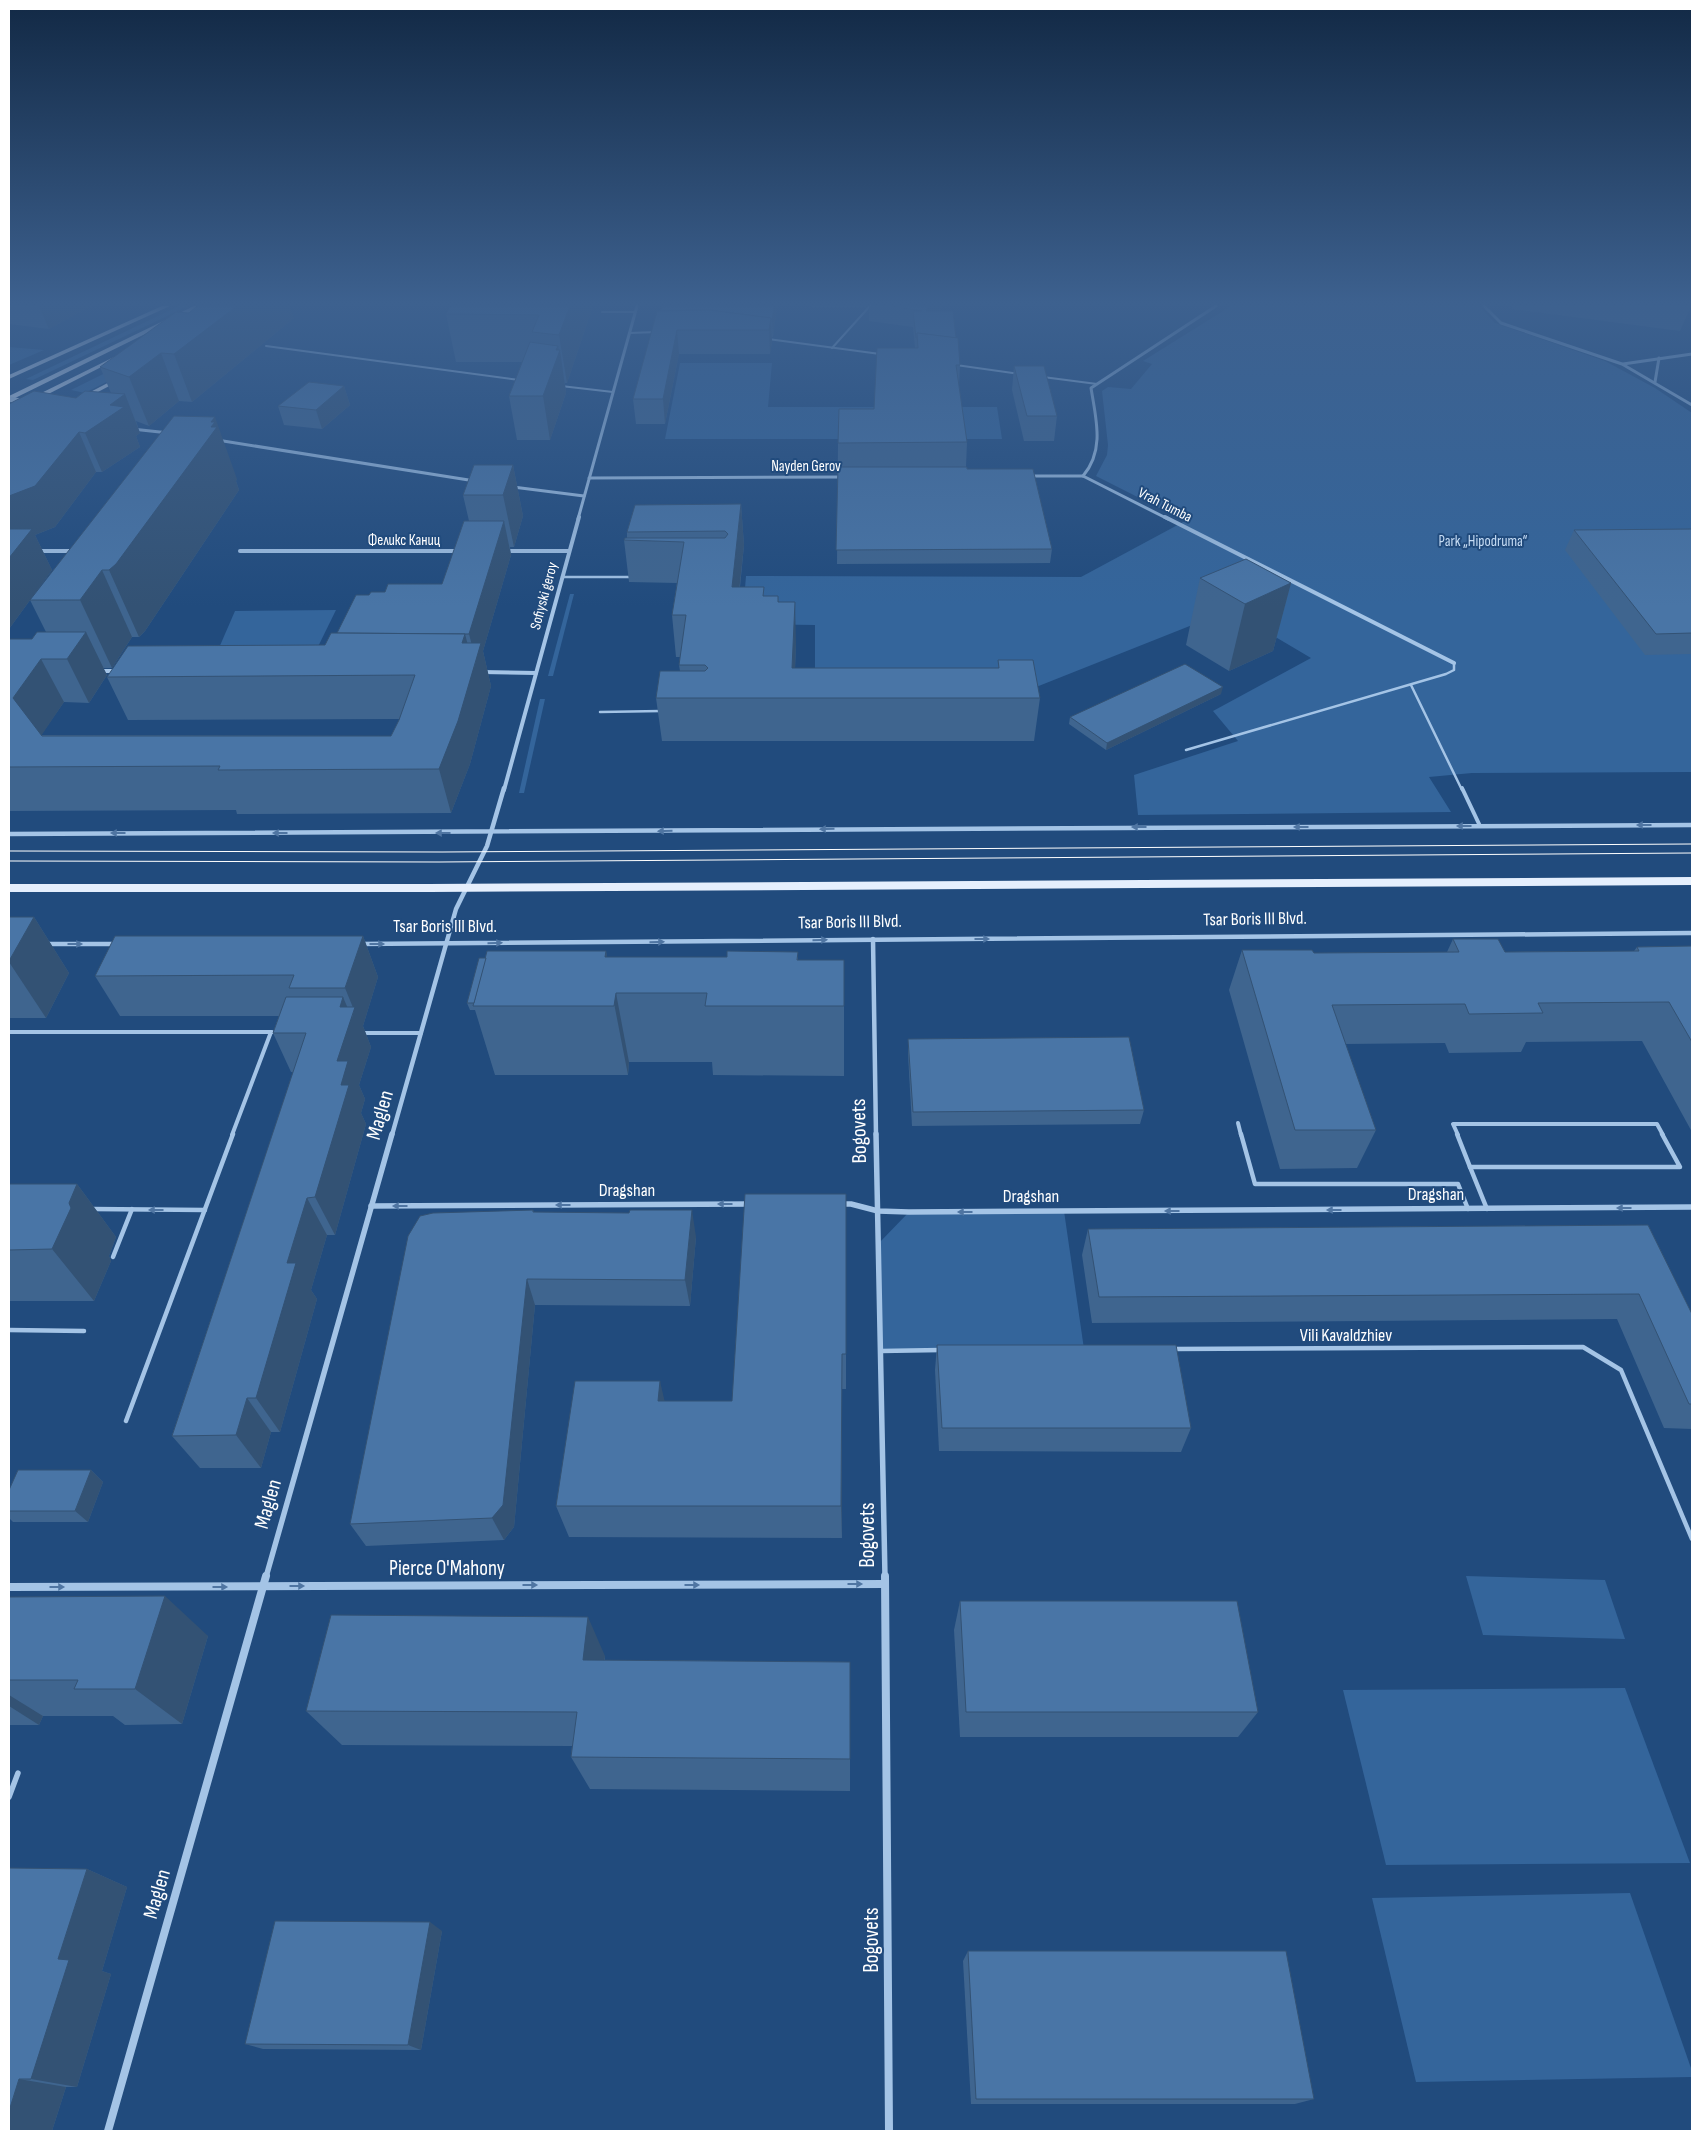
<svg xmlns="http://www.w3.org/2000/svg" width="1701" height="2140" font-family="'Sofia Sans Condensed',sans-serif">
	<style>
		.green { fill: #34659b }
		.lines { fill: none; stroke-linecap: round; stroke-linejoin: round }
		.service-far4 { stroke: #a4c4e6; stroke-width: 2 }
		.service-far3 { stroke: #a4c4e6; stroke-width: 2.5 }
		.service-far2 { stroke: #a4c4e6; stroke-width: 4 }
		.service-far1 { stroke: #a4c4e6; stroke-width: 4.5 }
		.service { stroke: #a4c4e6; stroke-width: 5.5 }
		.minor-far4 { stroke: #a4c4e6; stroke-width: 3 }
		.minor-far3 { stroke: #a4c4e6; stroke-width: 4 }
		.minor-far2 { stroke: #a4c4e6; stroke-width: 4.5 }
		.minor-far1 { stroke: #a4c4e6; stroke-width: 5.5 }
		.minor { stroke: #a4c4e6; stroke-width: 8 }
		.primary { fill: #e5effd; fill-rule: evenodd }
		.tram { stroke: #fff; stroke-width: 1 }
		.secondary-bridge { stroke: #cee0f5; stroke-width: 5.5 }
		.wall { fill: #3f658f }
		.shaded-wall { fill: #335274 }
		.building { fill: #4975a6; stroke: #335274 }
		.oneway { fill: #4f75a2 }
		.labels { text-anchor: middle; dominant-baseline: central; stroke-width: 4; stroke-linejoin: round; paint-order: stroke }
		.far-street-label { font-size: 15px; fill: #fff; stroke: #214b7d }
		.far-park-label { font-size: 15px; fill: #c7ddf5; stroke: #214b7d }
		.street-label { font-size: 18px; fill: #fff; stroke: #214b7d }
		.near-street-label { font-size: 21px; fill: #fff; stroke: #214b7d }
	</style>
	<rect width="100%" height="100%" fill="#214b7d"/>
	<!-- green -->
	<g class="green">
		<polygon points="179,306 188,306 33,380 26,379"/>
		<polygon points="240,306 254,306 85,393 71,390"/>
		<polygon points="1231,306 1479,306 1495,323 1605,361 1655,388 1692,413 1692,772 1472,773 1429,777 1451,812 1138,815 1134,775 1238,741 1213,711 1311,658 1230,610 1016,695 815,704 815,625 742,624 746,576 1081,577 1185,521 1096,476 1107,455 1108,445 1102,391 1108,387 1131,389 1152,364 1143,361"/>
		<polygon points="9,347 44,350 9,365"/>
		<polygon points="680,363 772,363 768,407 997,407 1002,439 665,439"/>
		<polygon points="570,594 574,594 553,676 548,676"/>
		<polygon points="336,610 310,663 212,664 235,611"/>
		<polygon points="540,699 545,699 524,793 519,793"/>
		<polygon points="1064,1211 1084,1349 881,1351 878,1244 909,1212"/>
		<polygon points="1466,1576 1605,1580 1625,1639 1483,1635"/>
		<polygon points="1625,1688 1690,1863 1386,1865 1343,1690"/>
		<polygon points="1630,1893 1692,2071 1692,2077 1416,2082 1372,1898"/>
	</g>
	<g class="lines">
		<!-- service-far4 -->
		<g class="service-far4">
			<polyline points="602,312 635,312"/>
			<polyline points="629,333 657,332"/>
			<polyline points="768,339 880,354"/>
			<polyline points="266,346 519,380"/>
			<polyline points="832,348 870,306"/>
			<polyline points="956,365 1019,374"/>
			<polyline points="1043,377 1097,384"/>
			<polyline points="561,386 613,392"/>
		</g>
		<!-- service-far3 -->
		<g class="service-far3">
			<polyline points="562,577 632,577"/>
			<polyline points="1411,685 1462,790"/>
			<polyline points="600,712 661,711"/>
			<polyline points="1186,750 1446,674 1454,670 1454,663"/>
		</g>
		<!-- service-far2 -->
		<g class="service-far2">
			<polyline points="1462,788 1480,826"/>
			<polyline points="9,1032 272,1032"/>
			<polyline points="361,1033 421,1033"/>
			<polyline points="1238,1123 1241,1135"/>
			<polyline points="232,1135 271,1032"/>
			<polyline points="1458,1135 1453,1124 1657,1124 1663,1135"/>
		</g>
		<!-- service-far1 -->
		<g class="service-far1">
			<polyline points="1241,1134 1255,1184 1458,1184 1468,1209"/>
			<polyline points="1457,1134 1470,1167"/>
			<polyline points="1470,1167 1680,1167 1662,1134"/>
			<polyline points="1470,1167 1487,1209"/>
			<polyline points="92,1209 205,1210"/>
			<polyline points="113,1257 132,1209"/>
			<polyline points="9,1330 84,1331"/>
			<polyline points="1173,1349 1583,1347 1621,1370 1692,1539"/>
			<polyline points="881,1351 941,1350"/>
			<polyline points="126,1421 233,1134"/>
		</g>
		<!-- service -->
		<polyline class="service" points="9,1797 18,1773"/>
		<!-- minor-far4 -->
		<g class="minor-far4">
			<polyline points="1484,306 1501,323 1622,364 1692,405"/>
			<polyline points="1623,364 1692,354"/>
			<polyline points="1655,382 1659,358"/>
			<polyline points="132,429 169,433"/>
			<polyline points="217,440 475,481"/>
			<polyline points="1030,476 1083,476 1168,519"/>
			<path d="M 1083,476 C 1105,450 1096,419 1091,388 L 1216,306"/>
			<polyline points="589,478 844,477"/>
			<polyline points="513,487 584,496"/>
			<polyline points="578,519 637,306"/>
		</g>
		<!-- minor-far3 -->
		<g class="minor-far3">
			<polyline points="1165,517 1454,663"/>
			<polyline points="37,551 73,551"/>
			<polyline points="240,551 459,551"/>
			<polyline points="505,551 569,551"/>
			<polyline points="99,671 118,671"/>
			<polyline points="481,672 536,673"/>
			<polyline points="504,790 579,517"/>
		</g>
		<!-- minor-far2 -->
		<g class="minor-far2">
			<polyline points="9,834 1692,825"/>
			<polyline points="873,939 876,1135"/>
			<polyline points="47,944 118,944"/>
			<polyline points="359,944 1692,933"/>
			<polyline points="392,1135 456,909 487,846 504,788"/>
		</g>
		<!-- minor-far1 -->
		<g class="minor-far1">
			<polyline points="876,1134 885,1577"/>
			<polyline points="839,1204 851,1204 878,1211 909,1212 1692,1207"/>
			<polyline points="371,1206 751,1204"/>
			<polyline points="266,1577 392,1134"/>
		</g>
		<!-- minor -->
		<g class="minor">
			<polyline points="885,1576 889,2131"/>
			<polyline points="9,1587 885,1584"/>
			<polyline points="108,2131 266,1576"/>
		</g>
		<!-- primary -->
		<g class="primary">
			<polygon points="162,306 170,306 9,379 9,375"/>
			<polygon points="194,306 202,306 9,401 9,396"/>
			<polygon points="116,356 121,357 9,414 9,409"/>
			<polygon points="121,376 126,377 83,400 77,399"/>
			<polygon points="1692,877 1692,885 429,892 9,892 9,884 429,884"/>
		</g>
		<!-- tram -->
		<g class="tram">
			<polyline points="9,851 442,852 1692,844"/>
			<polyline points="9,861 439,862 1692,853"/>
		</g>
		<!-- secondary-bridge -->
		<polyline class="secondary-bridge" points="9,399 28,403"/>
	</g>
	<!-- wall -->
	<g class="wall">
		<polygon points="9,306 91,306 49,329 9,324"/>
		<polygon points="593,306 567,383 565,383 566,393 550,440 517,440 509,396 523,362 456,362 446,314"/>
		<polygon points="662,306 777,306 773,337 772,337 772,342 770,354 679,354 665,424 636,424 633,399"/>
		<rect x="812" y="306" width="54" height="1"/>
		<polygon points="869,306 942,306 939,311 956,338 960,365 959,386 967,442 966,467 1052,549 1050,563 837,564 838,443 874,409 915,348 913,327 869,321"/>
		<polygon points="1512,306 1691,306 1680,331 1512,309"/>
		<polygon points="294,318 192,402 179,401 149,426 136,421 140,433 136,436 140,447 102,472 96,472 55,527 35,535 52,570 9,629 9,404 76,398 111,393 100,367"/>
		<polygon points="1014,366 1057,416 1054,441 1024,441 1012,390"/>
		<polygon points="344,386 350,405 322,429 284,425 278,406"/>
		<polygon points="513,465 523,516 514,547 510,547 511,555 483,651 491,686 470,764 451,813 237,814 236,810 9,811 9,639 32,639 46,632 30,600 237,479 236,481 239,490 145,631 139,637 132,637 112,668 103,668 107,675 89,703 64,702 41,735 391,736 400,719 128,720 107,677 325,645 337,633 369,595 385,592 442,584 469,521 463,495"/>
		<polygon points="741,504 744,545 740,587 764,596 778,596 779,602 796,644 795,668 998,668 998,660 1040,698 1034,741 662,741 656,698 680,671 679,665 680,657 676,657 672,615 677,583 629,582 624,540 627,538 627,532"/>
		<polygon points="1692,529 1692,654 1645,655 1565,550 1574,530"/>
		<polygon points="1200,578 1291,583 1273,651 1229,671 1186,645"/>
		<polygon points="1221,694 1106,750 1069,724 1070,717"/>
		<polygon points="9,917 34,917 69,973 46,1018 9,1018"/>
		<polygon points="363,936 378,977 363,1026 371,1047 359,1085 365,1099 361,1113 366,1124 335,1235 327,1235 311,1290 317,1299 280,1432 271,1432 261,1468 200,1468 172,1436 293,1072 291,1072 273,1033 279,1016 120,1016 95,976"/>
		<polygon points="1453,939 1505,952 1634,951 1637,947 1692,946 1692,1132 1642,1041 1526,1042 1521,1052 1449,1053 1445,1043 1345,1044 1376,1130 1357,1168 1280,1169 1229,990 1242,950 1314,953 1447,952"/>
		<polygon points="606,951 607,957 727,957 798,952 798,960 844,960 844,1076 713,1075 712,1062 629,1062 628,1075 495,1075 475,1010 470,1010 467,1003 486,958"/>
		<polygon points="908,1039 1144,1110 1140,1124 912,1126 908,1054"/>
		<polygon points="9,1184 77,1184 116,1237 109,1256 111,1261 94,1301 9,1301"/>
		<polygon points="846,1194 846,1389 842,1389 842,1538 569,1537 556,1506 664,1401 732,1401"/>
		<polygon points="533,1210 534,1212 696,1237 690,1306 535,1305 514,1527 504,1540 366,1546 350,1524"/>
		<polygon points="1648,1225 1692,1314 1692,1429 1664,1428 1617,1319 1092,1323 1082,1255 1088,1229"/>
		<polygon points="937,1345 1191,1428 1181,1452 939,1451 935,1370"/>
		<polygon points="91,1470 103,1482 88,1522 13,1522 9,1518 9,1490"/>
		<polygon points="9,1597 208,1636 182,1724 125,1725 113,1716 43,1716 39,1725 9,1725"/>
		<polygon points="960,1601 1258,1712 1238,1737 960,1737 954,1630"/>
		<polygon points="605,1656 605,1660 850,1662 850,1791 590,1789 571,1757 572,1746 342,1745 306,1711"/>
		<polygon points="9,1868 87,1869 127,1887 102,1971 111,1974 77,2087 66,2087 52,2131 9,2131"/>
		<polygon points="442,1931 421,2050 263,2049 245,2044"/>
		<polygon points="968,1951 1314,2099 1295,2104 971,2104 963,1961"/>
	</g>
	<!-- shaded-wall -->
	<g class="shaded-wall">
		<polygon points="39,306 91,306 49,329"/>
		<polygon points="237,306 290,306 294,318 192,402 174,354"/>
		<polygon points="570,306 593,306 567,383 559,335"/>
		<polygon points="774,306 777,306 773,337 772,321"/>
		<polygon points="929,306 942,306 925,329 926,311"/>
		<polygon points="771,318 772,342 770,354 769,330"/>
		<polygon points="677,330 679,354 665,424 663,399"/>
		<polygon points="558,346 559,352 560,350 566,393 550,440 543,396"/>
		<polygon points="161,353 179,401 149,426 129,377"/>
		<polygon points="344,386 350,405 322,429 316,410"/>
		<polygon points="125,394 140,433 136,436 140,447 102,472 85,433 110,405"/>
		<polygon points="215,417 237,479 236,481 239,490 145,631 139,637 109,570"/>
		<polygon points="79,432 96,472 55,527 35,535 52,570 9,629 9,496"/>
		<polygon points="513,465 523,516 514,547 503,495"/>
		<polygon points="741,504 744,545 735,629 732,587"/>
		<polygon points="504,521 511,555 483,651 491,686 470,764 451,813 439,769 462,643 465,634 474,668 476,661 469,634"/>
		<polygon points="102,570 132,637 112,668 80,600"/>
		<polygon points="1291,583 1273,651 1229,671 1245,604"/>
		<polygon points="795,602 796,644 794,698 792,668"/>
		<polygon points="86,632 107,675 89,703 67,659"/>
		<polygon points="41,659 64,702 37,742 13,698"/>
		<polygon points="1223,687 1221,694 1106,750 1107,743"/>
		<polygon points="34,917 69,973 46,1018 9,962 9,961"/>
		<polygon points="363,936 378,977 363,1026 371,1047 359,1085 365,1099 361,1113 366,1124 335,1235 315,1197 341,1085 337,1061 340,1007 343,997 352,1018 354,1010 345,988"/>
		<polygon points="606,951 615,998 616,993 629,1062 628,1075 605,957"/>
		<polygon points="77,1184 116,1237 109,1256 111,1261 94,1301 52,1249 69,1203"/>
		<polygon points="307,1198 327,1235 311,1290 317,1299 280,1432 256,1398 287,1263"/>
		<polygon points="692,1210 696,1237 690,1306 685,1280"/>
		<polygon points="527,1279 535,1305 514,1527 504,1540 492,1518"/>
		<polygon points="842,1354 842,1538 841,1506"/>
		<polygon points="660,1381 668,1416 658,1401"/>
		<polygon points="247,1398 271,1432 261,1468 236,1435"/>
		<polygon points="91,1470 103,1482 88,1522 75,1511"/>
		<polygon points="165,1596 208,1636 182,1724 135,1689"/>
		<polygon points="588,1617 605,1656 600,1696 583,1660"/>
		<polygon points="9,1695 43,1716 39,1725 9,1706"/>
		<polygon points="87,1869 127,1887 102,1971 111,1974 77,2087 31,2079 58,1959"/>
		<polygon points="430,1922 442,1931 421,2050 408,2045"/>
		<polygon points="19,2079 66,2087 52,2131 9,2131 9,2111"/>
	</g>
	<!-- building -->
	<g class="building">
		<polygon points="197,306 237,306 174,354 161,353 129,377 100,367 176,312 189,313"/>
		<polygon points="450,306 570,306 559,335 532,332 539,315 446,314"/>
		<polygon points="662,306 774,306 772,321 771,321 771,318 709,310 661,311"/>
		<polygon points="891,306 929,306 926,311 953,311 956,338 917,333 917,338 916,338 913,311 922,311"/>
		<polygon points="709,310 771,318 769,330 677,330 663,399 633,399 657,311"/>
		<polygon points="917,333 958,338 960,365 956,365 967,442 838,443 839,409 874,409 877,348 918,348"/>
		<polygon points="530,342 558,346 556,350 560,350 543,396 509,396"/>
		<polygon points="1014,366 1044,366 1057,416 1027,416"/>
		<polygon points="309,382 344,386 316,410 278,406"/>
		<polygon points="34,391 76,398 85,391 125,394 110,405 124,407 85,433 79,432 35,486 9,496 9,404"/>
		<polygon points="174,416 215,417 211,422 215,422 211,427 217,427 116,564 109,570 102,570 80,600 30,600"/>
		<polygon points="474,465 513,465 503,495 463,495"/>
		<polygon points="838,467 967,467 967,469 1033,469 1052,549 836,550"/>
		<polygon points="741,504 732,587 764,587 763,596 778,596 778,602 795,602 792,668 999,668 998,660 1033,660 1040,698 656,698 660,671 705,671 708,668 705,665 679,665 686,615 672,615 684,542 624,540 625,538 725,538 728,534 725,531 627,532 635,505"/>
		<polygon points="464,521 504,521 469,634 337,633 356,595 369,595 371,592 385,592 388,584 442,584"/>
		<polygon points="9,529 32,529 9,558"/>
		<polygon points="1692,529 1692,633 1656,634 1574,530"/>
		<polygon points="1246,559 1291,583 1245,604 1200,578"/>
		<polygon points="37,632 86,632 67,659 41,659 13,698 42,736 391,736 399,720 415,675 107,677 128,646 325,645 331,633 465,634 462,643 481,643 458,721 439,769 218,770 220,766 9,767 9,639 32,639"/>
		<polygon points="1185,664 1223,687 1107,743 1070,717"/>
		<polygon points="9,917 34,917 9,961"/>
		<polygon points="115,936 363,936 345,988 289,988 294,975 95,976"/>
		<polygon points="1453,939 1498,939 1505,952 1639,951 1637,947 1692,946 1692,1042 1669,1002 1538,1003 1543,1013 1469,1014 1465,1004 1332,1005 1376,1130 1295,1130 1242,950 1312,950 1314,953 1459,952"/>
		<polygon points="487,951 606,951 605,957 727,957 727,951 798,952 797,960 844,960 844,1006 705,1006 707,993 616,993 614,1006 473,1006"/>
		<polygon points="479,958 486,958 474,1003 467,1003"/>
		<polygon points="286,997 343,997 340,1007 355,1007 337,1061 348,1061 341,1085 349,1085 315,1197 307,1198 287,1263 296,1263 256,1398 247,1398 236,1435 172,1436 306,1033 273,1033"/>
		<polygon points="1129,1037 1144,1110 913,1112 908,1039"/>
		<polygon points="9,1184 77,1184 69,1203 71,1208 52,1249 9,1250"/>
		<polygon points="745,1194 846,1194 846,1354 842,1354 841,1506 556,1506 575,1381 660,1381 658,1401 732,1401"/>
		<polygon points="533,1210 533,1212 629,1213 630,1210 692,1210 685,1280 527,1279 503,1505 492,1518 350,1524 408,1236 420,1216 433,1213"/>
		<polygon points="1648,1225 1692,1314 1692,1404 1689,1404 1639,1294 1099,1297 1088,1229"/>
		<polygon points="937,1345 1176,1345 1191,1428 942,1428"/>
		<polygon points="18,1470 91,1470 75,1511 9,1511 9,1490"/>
		<polygon points="165,1596 135,1689 74,1689 78,1680 9,1680 9,1597"/>
		<polygon points="960,1601 1237,1601 1258,1712 966,1712"/>
		<polygon points="331,1615 588,1617 583,1660 850,1662 850,1759 571,1757 577,1712 306,1711"/>
		<polygon points="9,1868 87,1869 58,1959 69,1960 31,2079 19,2079 9,2111"/>
		<polygon points="275,1921 430,1922 408,2045 245,2044"/>
		<polygon points="968,1951 1286,1951 1314,2099 976,2099"/>
	</g>
	<!-- one-way arrows -->
	<defs><path id="oneway-solid" d="M-6-.8H1V-3.2L6.5 0L1 3.2V.8H-6Z" transform="scale(1.25)"/></defs>
	<g class="oneway">
		<use href="#oneway-solid" transform="translate(1644 825) rotate(180)"/>
		<use href="#oneway-solid" transform="translate(1464 826) rotate(180)"/>
		<use href="#oneway-solid" transform="translate(1139 827) rotate(180)"/>
		<use href="#oneway-solid" transform="translate(1301 827) rotate(180)"/>
		<use href="#oneway-solid" transform="translate(827 829) rotate(179)"/>
		<use href="#oneway-solid" transform="translate(665 831) rotate(179)"/>
		<use href="#oneway-solid" transform="translate(118 833) rotate(180)"/>
		<use href="#oneway-solid" transform="translate(280 833) rotate(180)"/>
		<use href="#oneway-solid" transform="translate(443 833) rotate(180)"/>
		<use href="#oneway-solid" transform="translate(982 939)"/>
		<use href="#oneway-solid" transform="translate(820 940) rotate(-1)"/>
		<use href="#oneway-solid" transform="translate(657 942) rotate(-1)"/>
		<use href="#oneway-solid" transform="translate(495 943) rotate(-1)"/>
		<use href="#oneway-solid" transform="translate(75 944)"/>
		<use href="#oneway-solid" transform="translate(377 944)"/>
		<use href="#oneway-solid" transform="translate(725 1204) rotate(180)"/>
		<use href="#oneway-solid" transform="translate(563 1205) rotate(180)"/>
		<use href="#oneway-solid" transform="translate(400 1206) rotate(-180)"/>
		<use href="#oneway-solid" transform="translate(1624 1208) rotate(180)"/>
		<use href="#oneway-solid" transform="translate(156 1210) rotate(-180)"/>
		<use href="#oneway-solid" transform="translate(1334 1210) rotate(180)"/>
		<use href="#oneway-solid" transform="translate(1172 1211) rotate(180)"/>
		<use href="#oneway-solid" transform="translate(965 1212) rotate(180)"/>
		<use href="#oneway-solid" transform="translate(855 1584)"/>
		<use href="#oneway-solid" transform="translate(530 1585)"/>
		<use href="#oneway-solid" transform="translate(692 1585)"/>
		<use href="#oneway-solid" transform="translate(297 1586)"/>
		<use href="#oneway-solid" transform="translate(57 1587)"/>
		<use href="#oneway-solid" transform="translate(220 1587)"/>
	</g>
	<!-- sky -->
	<linearGradient id="sky" x2="0" y2="1"><stop stop-color="#122945"/><stop offset="0.5" stop-color="#3d618f"/><stop offset="1" stop-color="#3d618f" stop-opacity="0"/></linearGradient>
	<rect width="1701" height="606" fill="url(#sky)"/>
	<g class="labels">
		<!-- far-street labels -->
		<g class="far-street-label">
			<text x="806" y="466">Nayden Gerov</text>
			<text transform="translate(1165 505) rotate(27)">Vrah Tumba</text>
			<text x="404" y="540">Феликс Каниц</text>
			<text transform="translate(544 596) rotate(-75)">Sofiyski geroy</text>
		</g>
		<!-- far-park labels -->
		<g class="far-park-label">
			<text x="1483" y="541">Park „Hipodruma“</text>
		</g>
		<!-- street labels -->
		<g class="street-label">
			<text transform="translate(1255 919) rotate(-1)">Tsar Boris III Blvd.</text>
			<text transform="translate(850 922) rotate(-1)">Tsar Boris III Blvd.</text>
			<text x="445" y="926">Tsar Boris III Blvd.</text>
			<text x="627" y="1190">Dragshan</text>
			<text x="1436" y="1194">Dragshan</text>
			<text x="1031" y="1196">Dragshan</text>
			<text x="1346" y="1335">Vili Kavaldzhiev</text>
		</g>
		<!-- near-street labels -->
		<g class="near-street-label">
			<text transform="translate(380 1115) rotate(-74)">Maglen</text>
			<text transform="translate(859 1131) rotate(-91)">Bogovets</text>
			<text transform="translate(268 1504) rotate(-74)">Maglen</text>
			<text transform="translate(867 1535) rotate(-90)">Bogovets</text>
			<text x="447" y="1568">Pierce O'Mahony</text>
			<text transform="translate(157 1894) rotate(-74)">Maglen</text>
			<text transform="translate(871 1940) rotate(-90)">Bogovets</text>
		</g>
	</g>
	<!-- border -->
	<rect width="1701" height="2140" fill="none" stroke="#ffffff" stroke-width="20"/>
</svg>
